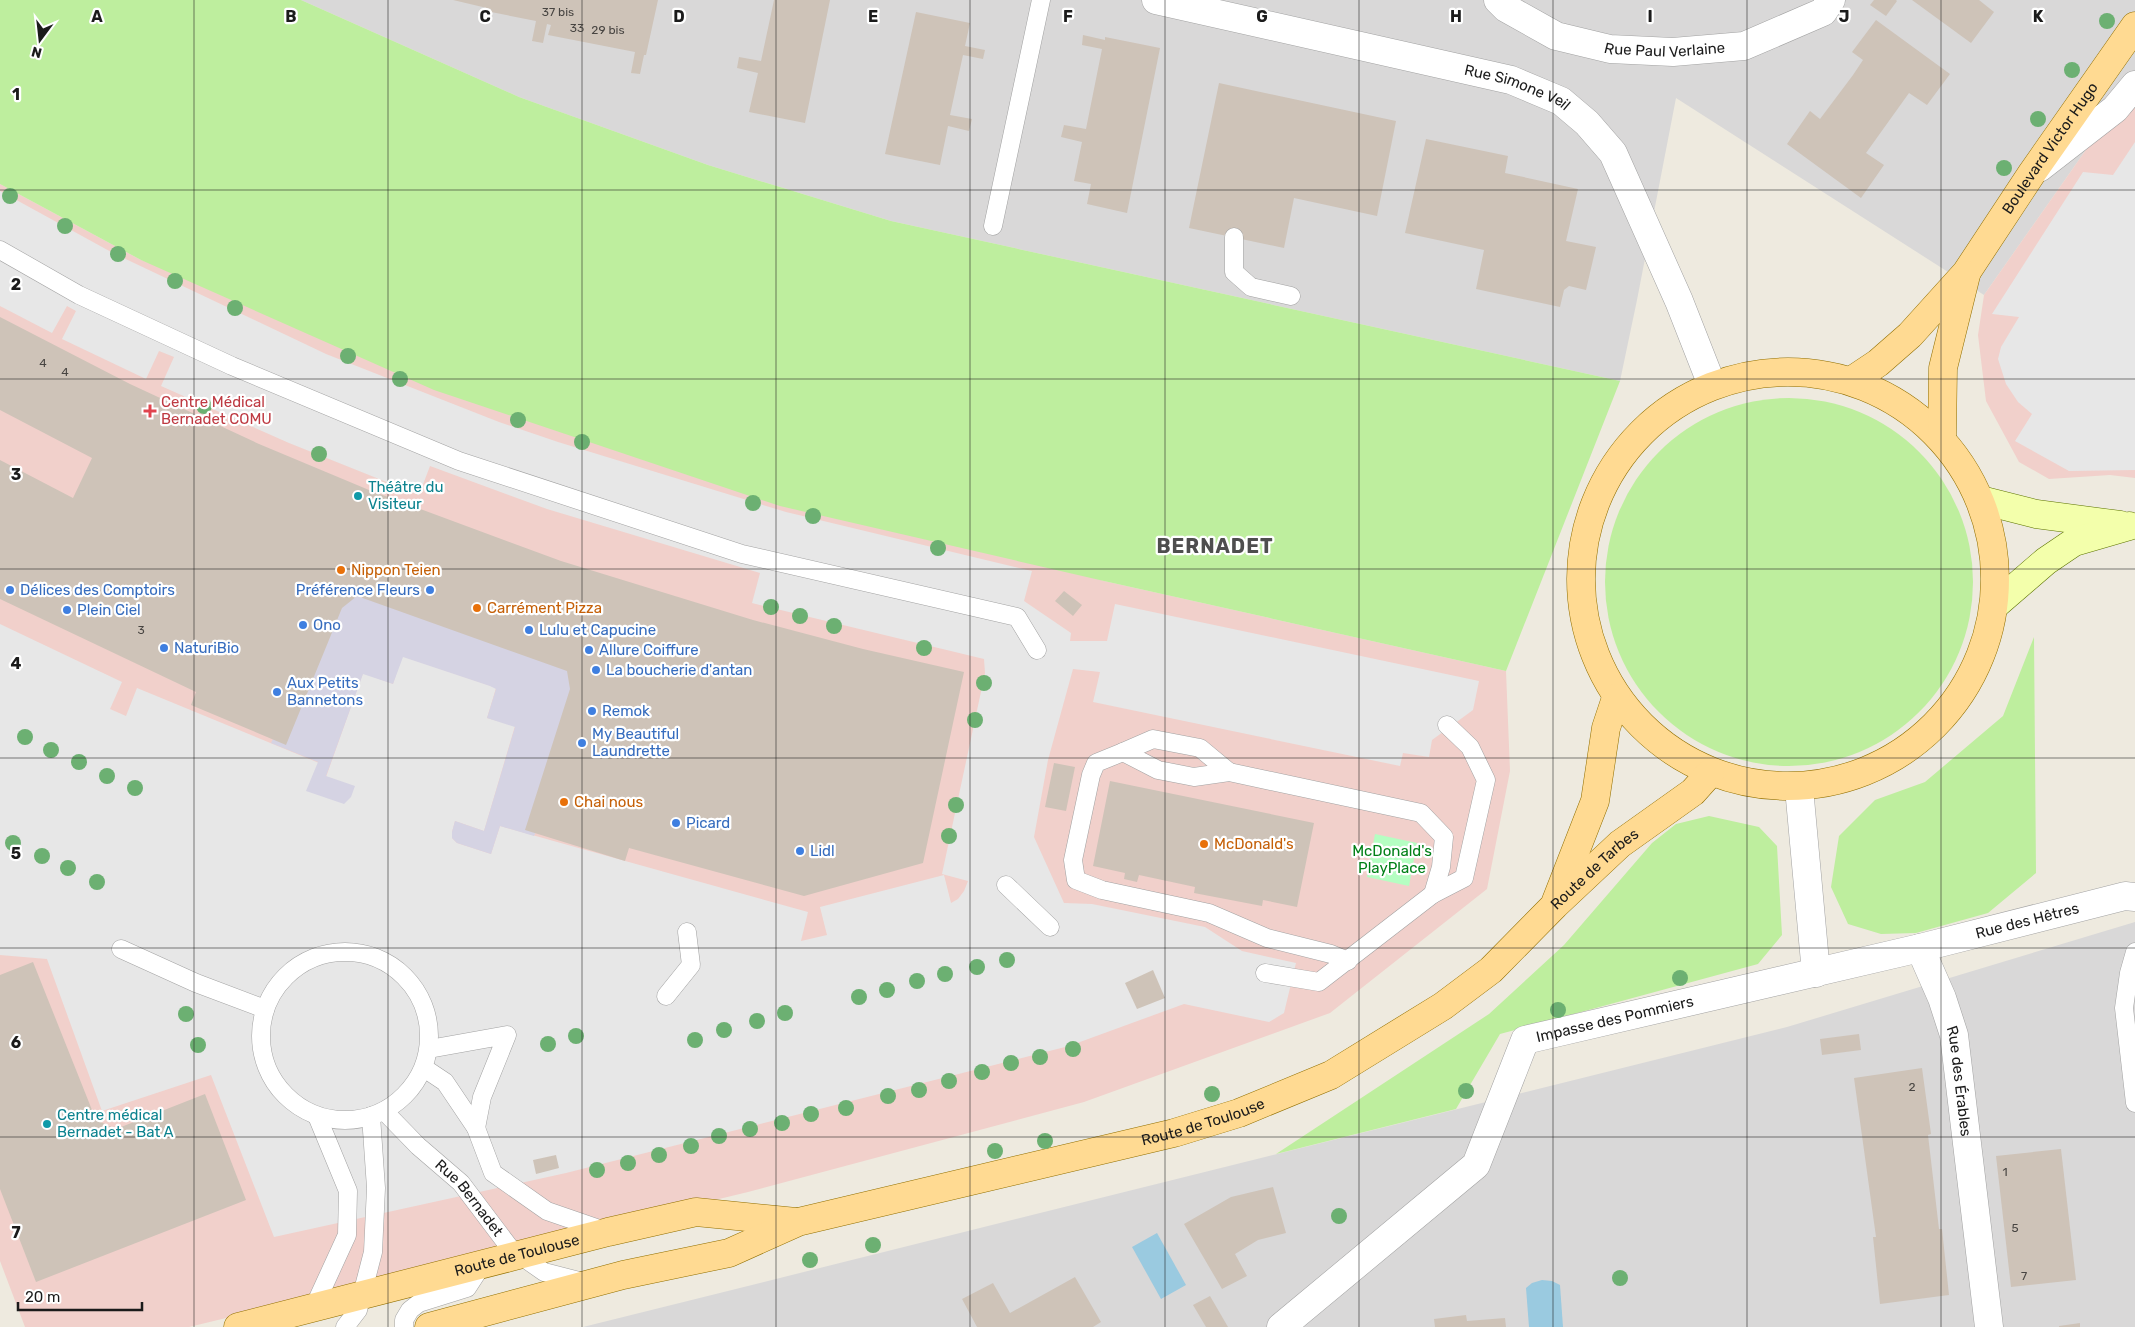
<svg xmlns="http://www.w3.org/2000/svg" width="2135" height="1327" font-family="Rubik,sans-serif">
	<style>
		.residential { fill: #d9d8d8 }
		.commercial { fill: #f1d0cb }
		.grass { fill: #beee9e }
		.park { fill: #b5fec2 }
		.parking { fill: #e7e7e7 }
		.plaza { fill: #d5d3e3 }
		.water { fill: #9acae0 }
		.building { fill: #cec3b8 }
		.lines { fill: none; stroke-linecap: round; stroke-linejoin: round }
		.lane-casing { stroke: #a2a2a2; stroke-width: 19 }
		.street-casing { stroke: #a2a2a2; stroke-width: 29 }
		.secondary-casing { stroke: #5c7300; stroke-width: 29 }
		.primary-casing { stroke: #916f00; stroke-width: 29 }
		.lane { stroke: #fff; stroke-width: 18 }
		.street { stroke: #fff; stroke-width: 28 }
		.secondary { stroke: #f3ffab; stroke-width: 28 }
		.primary { stroke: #ffda92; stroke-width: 28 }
		.tree { fill: #6cb072 }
		.grid { fill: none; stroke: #1b1b1b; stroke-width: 1; stroke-opacity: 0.55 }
		.health-dot { fill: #e0444e; stroke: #fff; stroke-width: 2 }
		.culture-dot { fill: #0f9aa8; stroke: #fff; stroke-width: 2 }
		.food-dot { fill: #e8710a; stroke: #fff; stroke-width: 2 }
		.shop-dot { fill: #3f7fe0; stroke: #fff; stroke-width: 2 }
		.labels { text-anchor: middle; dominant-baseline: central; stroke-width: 4.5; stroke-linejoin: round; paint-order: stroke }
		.number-label { font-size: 12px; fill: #484542 }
		.street-label { font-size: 15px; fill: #1b1b1b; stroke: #fff }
		.health-label { font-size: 15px; fill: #be3a42; stroke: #fff; text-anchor: start }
		.culture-label { font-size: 15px; fill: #0d838f; stroke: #fff; text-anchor: start }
		.food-label { font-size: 15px; fill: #c56008; stroke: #fff; text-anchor: start }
		.shop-label { font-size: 15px; fill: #366cbe; stroke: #fff; text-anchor: start }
		.park-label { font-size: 15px; fill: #018018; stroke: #fff }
		.district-label { font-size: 20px; font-weight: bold; letter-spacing: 1px; fill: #4e4e4e; stroke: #fff }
		.grid-label { font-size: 16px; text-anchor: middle; font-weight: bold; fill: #1b1b1b; stroke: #fff; stroke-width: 4.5; stroke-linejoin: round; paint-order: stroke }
	</style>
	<rect width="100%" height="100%" fill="#eeeadf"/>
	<!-- residential -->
	<g class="residential">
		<polygon points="301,0 2135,0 2135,80 1984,295 1676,98 1637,300 1620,381 891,221 708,165 519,97"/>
		<polygon points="2135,922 2135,1327 583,1327 1787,1027"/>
	</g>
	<!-- commercial -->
	<g class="commercial">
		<polygon points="2135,80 2135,478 2110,475 2049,479 2019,462 1986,401 1978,335 1984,295"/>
		<polygon points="0,184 141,260 1104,581 1506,671 1510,771 1487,889 1330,1013 1084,1102 748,1192 189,1327 25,1327 0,1261"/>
	</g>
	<!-- grass -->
	<g class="grass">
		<polygon points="0,0 301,0 519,97 708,165 891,221 1620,381 1506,671 1104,581 780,506 434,390 141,260 0,184"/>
		<circle cx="1789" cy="582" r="184"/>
		<polygon points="2034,637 2036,873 1988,913 1916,933 1881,934 1848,924 1831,887 1839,836 1875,800 1925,782 2003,716"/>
		<polygon points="1709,816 1759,827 1777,846 1782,935 1758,964 1500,1034 1456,1109 1276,1154 1489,1014 1564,945 1652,843 1676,824"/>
	</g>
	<!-- park -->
	<polygon class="park" points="1375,834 1417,843 1409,886 1367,877"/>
	<!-- parking -->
	<g class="parking">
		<polygon points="2135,142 2135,470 2069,471 2015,441 2032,414 2018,402 2006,384 1998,359 2001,347 2019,317 1992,314 2083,172 2113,175"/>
		<polygon points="0,191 113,253 326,354 499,422 558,442 786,512 1032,571 1024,601 1071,633 1070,641 1107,641 1115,604 1479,681 1473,710 1432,740 1429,757 1403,753 1400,766 1093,702 1100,672 1073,669 1048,760 1034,837 1064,903 1092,904 1205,927 1242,951 1296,963 1284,1013 1269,1022 1184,1004 1069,1046 566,1173 274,1237 211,1075 102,1111 47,959 0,955 0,624 122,682 110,709 126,716 137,688 319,763 326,777 363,673 393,684 402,656 491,686 496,688 487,718 515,726 484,831 455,821 452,832 452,838 457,843 491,854 500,826 808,912 801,941 827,935 820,907 944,875 951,903 958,899 964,891 968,881 942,874 985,673 984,659 752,603 760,573 547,509 430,466 419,495 289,443 161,386 174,357 159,351 146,379 62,339 76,311 67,306 52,333 0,306"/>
	</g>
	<!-- plaza -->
	<polygon class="plaza" points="354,581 578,661 541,821 534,836 500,826 491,854 457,843 452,838 452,832 455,821 484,831 515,727 487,718 496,689 490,686 403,657 393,684 363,674 326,776 355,786 351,797 344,804 306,791 318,762 271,743"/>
	<!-- water -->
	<g class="water">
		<polygon points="1157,1233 1186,1285 1161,1299 1132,1247"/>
		<polygon points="1542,1280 1552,1281 1560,1285 1563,1327 1529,1327 1526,1288 1532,1283"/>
	</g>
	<!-- building -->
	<g class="building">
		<polygon points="453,0 658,0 646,55 644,55 640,74 631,73 635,52 548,35 551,25 547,24 543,43 532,41 536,21 491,12 491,9"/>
		<polygon points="774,0 830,0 805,123 749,112 758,73 737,68 739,57 761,61"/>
		<polygon points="1874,0 1896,0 1897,1 1886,16 1870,5"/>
		<polygon points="1912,0 1979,0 1994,12 1971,43"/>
		<polygon points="916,12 970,23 965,46 985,50 983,59 963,55 950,115 972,119 969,131 948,126 940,165 885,154"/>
		<polygon points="1876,20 1950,74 1927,105 1909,93 1866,153 1884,165 1861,198 1787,144 1810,111 1820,119 1853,75 1863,60 1852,52"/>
		<polygon points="1083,35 1105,40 1105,37 1160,48 1127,213 1087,204 1091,184 1074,181 1082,142 1061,137 1064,125 1086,129 1102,49 1082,45"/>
		<polygon points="1219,83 1396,121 1377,216 1294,198 1284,248 1189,228"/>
		<polygon points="1426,139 1508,156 1505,173 1578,189 1566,241 1596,247 1586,290 1569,286 1564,290 1560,307 1476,289 1484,250 1405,233"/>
		<polygon points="0,317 130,384 259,444 369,490 561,561 753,620 863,649 964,672 923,863 804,896 629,848 625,861 525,830 570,689 567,671 357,596 342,608 286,745 191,705 196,692 0,599 0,460 73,498 92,458 0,410"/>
		<polygon points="1064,591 1082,605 1073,616 1055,601"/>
		<polygon points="1054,763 1075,767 1066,811 1045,807"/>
		<polygon points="1110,781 1314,823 1297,907 1263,900 1262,906 1194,893 1195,887 1139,875 1137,882 1124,879 1125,873 1093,866"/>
		<polygon points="33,962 96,1120 116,1129 205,1094 246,1200 36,1282 0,1189 0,975"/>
		<polygon points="1153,970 1165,998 1137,1009 1125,983"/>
		<polygon points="1859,1034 1861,1050 1822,1055 1820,1039"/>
		<polygon points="1922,1068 1931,1134 1928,1135 1939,1229 1942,1229 1949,1295 1880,1304 1873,1237 1876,1237 1854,1078"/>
		<polygon points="2061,1149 2076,1280 2011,1287 1996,1156"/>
		<polygon points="556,1155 559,1168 536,1174 533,1160"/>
		<polygon points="1273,1187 1286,1233 1258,1240 1235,1254 1247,1276 1222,1289 1184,1224 1231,1197"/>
		<polygon points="1075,1277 1101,1322 1093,1327 977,1327 962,1299 993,1283 1010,1313"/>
		<polygon points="1210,1296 1228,1327 1206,1327 1193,1305"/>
		<polygon points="1466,1315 1467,1321 1505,1318 1506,1327 1435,1327 1434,1319"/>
		<polygon points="2080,1323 2080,1327 2059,1327 2059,1326"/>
	</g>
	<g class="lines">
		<!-- lane casing -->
		<g class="lane-casing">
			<g id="lane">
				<polyline points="993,226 1041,0"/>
				<polyline points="1234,237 1234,272 1251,287 1291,296"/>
				<polyline points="0,250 79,295 232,366 459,461 742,554 1017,617 1037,650"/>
				<polyline points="1123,752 1153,739 1200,748 1229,772"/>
				<polyline points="1006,885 1050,927"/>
				<polyline points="121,949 196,983 265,1009"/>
				<polyline points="2135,952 2129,973 2124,1008 2135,1103"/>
				<circle cx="345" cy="1036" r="84"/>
				<polyline points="1348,961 1331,954 1267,938 1209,913 1102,890 1076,880 1073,860 1091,775 1096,763 1123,752 1158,770 1194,777 1229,772 1421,813 1444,837 1441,867 1433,894"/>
				<polyline points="1265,973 1319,982 1433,894 1464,878 1486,780 1470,747 1447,725"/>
				<polyline points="666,996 691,965 687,932"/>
				<polyline points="429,1049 507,1035 482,1097 476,1128"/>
				<polyline points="424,1068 445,1082 476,1128 493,1173 547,1211 605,1231"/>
				<path id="s1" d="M 384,1111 L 418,1146 L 461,1183 L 510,1248 L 544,1272 L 587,1283"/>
				<polyline points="314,1307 347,1235 348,1191 317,1116"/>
				<polyline points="345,1327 358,1310 373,1252 376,1188 371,1116"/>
				<polyline points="404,1327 404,1320 410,1310 419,1303 467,1288 482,1265"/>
			</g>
		</g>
		<!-- street casing -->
		<g class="street-casing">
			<g id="street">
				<path id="s2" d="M 1156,0 L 1511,80 L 1561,101 L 1587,123 L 1613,153 L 1679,301 L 1712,385"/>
				<path id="s3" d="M 1498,0 L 1506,8 L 1556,36 L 1610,49 L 1673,52 L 1744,46 L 1823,12 L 1831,0"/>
				<polyline points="2039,168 2115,109 2135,85"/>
				<polyline points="1799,788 1816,973"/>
				<path id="s4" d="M 1920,948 L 1942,998 L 1954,1035 L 1989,1327"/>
				<path id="s5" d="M 1281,1327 L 1476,1165 L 1525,1040 L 1920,948 L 2125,896 L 2135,897"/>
			</g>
		</g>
		<!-- secondary casing -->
		<g class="secondary-casing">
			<g id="secondary">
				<polyline points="1981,500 2036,514 2120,525"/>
				<polyline points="1995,605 2046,561 2074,542 2129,526"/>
			</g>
		</g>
		<!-- primary casing -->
		<g class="primary-casing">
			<g id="primary">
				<circle cx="1788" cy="579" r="207"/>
				<path id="s6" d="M 1851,381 L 1878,363 L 1910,335 L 1966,273 L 2032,173 L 2135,26"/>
				<polyline points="1942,439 1943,368 1966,275"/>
				<polyline points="1556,901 1595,801 1606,728 1616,698"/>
				<path id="s7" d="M 238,1327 L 608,1232 L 696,1212 L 796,1222"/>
				<path id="s8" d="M 429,1327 L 623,1275 L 729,1253 L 798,1222 L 1174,1133 L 1239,1113 L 1331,1075 L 1443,1006 L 1491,970 L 1555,905 L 1620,844 L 1693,792 L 1710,773"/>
			</g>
		</g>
		<!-- lane -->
		<use href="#lane" class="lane"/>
		<!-- street -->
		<use href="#street" class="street"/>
		<!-- secondary -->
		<use href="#secondary" class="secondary"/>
		<!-- primary -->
		<use href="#primary" class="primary"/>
	</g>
	<!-- trees -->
	<g class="tree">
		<circle cx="2107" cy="21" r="8"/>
		<circle cx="2072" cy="70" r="8"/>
		<circle cx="2038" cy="119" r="8"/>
		<circle cx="2004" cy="168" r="8"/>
		<circle cx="10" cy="196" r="8"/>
		<circle cx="65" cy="226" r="8"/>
		<circle cx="118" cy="254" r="8"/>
		<circle cx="175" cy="281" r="8"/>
		<circle cx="235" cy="308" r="8"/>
		<circle cx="348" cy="356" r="8"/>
		<circle cx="400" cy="379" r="8"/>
		<circle cx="204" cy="406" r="8"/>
		<circle cx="518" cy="420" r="8"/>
		<circle cx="582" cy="442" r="8"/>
		<circle cx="319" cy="454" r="8"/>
		<circle cx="753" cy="503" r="8"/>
		<circle cx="813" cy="516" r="8"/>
		<circle cx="938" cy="548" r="8"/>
		<circle cx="771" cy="607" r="8"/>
		<circle cx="800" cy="616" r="8"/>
		<circle cx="834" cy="626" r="8"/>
		<circle cx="924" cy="648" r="8"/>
		<circle cx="984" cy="683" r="8"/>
		<circle cx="975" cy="720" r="8"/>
		<circle cx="25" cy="737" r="8"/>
		<circle cx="51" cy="750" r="8"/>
		<circle cx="79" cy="762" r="8"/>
		<circle cx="107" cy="776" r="8"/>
		<circle cx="135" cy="788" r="8"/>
		<circle cx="956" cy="805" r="8"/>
		<circle cx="949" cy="836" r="8"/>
		<circle cx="13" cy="843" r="8"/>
		<circle cx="42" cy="856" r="8"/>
		<circle cx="68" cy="868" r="8"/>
		<circle cx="97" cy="882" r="8"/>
		<circle cx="1007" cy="960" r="8"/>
		<circle cx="977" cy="967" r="8"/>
		<circle cx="945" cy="974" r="8"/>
		<circle cx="1680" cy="978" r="8"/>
		<circle cx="917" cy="981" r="8"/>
		<circle cx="887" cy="990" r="8"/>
		<circle cx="859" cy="997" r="8"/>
		<circle cx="1558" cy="1010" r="8"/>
		<circle cx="785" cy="1013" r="8"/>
		<circle cx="186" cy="1014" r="8"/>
		<circle cx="757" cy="1021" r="8"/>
		<circle cx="724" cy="1030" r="8"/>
		<circle cx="576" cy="1036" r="8"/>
		<circle cx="695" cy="1040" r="8"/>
		<circle cx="548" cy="1044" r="8"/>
		<circle cx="198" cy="1045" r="8"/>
		<circle cx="1073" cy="1049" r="8"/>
		<circle cx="1040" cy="1057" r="8"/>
		<circle cx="1011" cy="1063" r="8"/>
		<circle cx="982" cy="1072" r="8"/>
		<circle cx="949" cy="1081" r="8"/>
		<circle cx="919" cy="1090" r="8"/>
		<circle cx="1466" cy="1091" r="8"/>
		<circle cx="1212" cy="1094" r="8"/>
		<circle cx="888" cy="1096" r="8"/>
		<circle cx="846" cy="1108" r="8"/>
		<circle cx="811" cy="1114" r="8"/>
		<circle cx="782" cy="1123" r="8"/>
		<circle cx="750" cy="1129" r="8"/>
		<circle cx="719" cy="1136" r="8"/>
		<circle cx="1045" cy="1141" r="8"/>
		<circle cx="691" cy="1146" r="8"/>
		<circle cx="995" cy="1151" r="8"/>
		<circle cx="659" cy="1155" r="8"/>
		<circle cx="628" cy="1163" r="8"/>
		<circle cx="597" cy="1170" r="8"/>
		<circle cx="1339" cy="1216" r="8"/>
		<circle cx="873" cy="1245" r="8"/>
		<circle cx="810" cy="1260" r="8"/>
		<circle cx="1620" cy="1278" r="8"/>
	</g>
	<!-- grid -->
	<path class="grid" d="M 194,0 L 194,1327M 388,0 L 388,1327M 582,0 L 582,1327M 776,0 L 776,1327M 970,0 L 970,1327M 1165,0 L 1165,1327M 1359,0 L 1359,1327M 1553,0 L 1553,1327M 1747,0 L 1747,1327M 1941,0 L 1941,1327M 0,190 L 2135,190M 0,379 L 2135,379M 0,569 L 2135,569M 0,758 L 2135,758M 0,948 L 2135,948M 0,1137 L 2135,1137"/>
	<!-- markers -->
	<path class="health-dot" d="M147.5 403.5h5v5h5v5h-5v5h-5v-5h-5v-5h5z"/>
	<g class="culture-dot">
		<circle cx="358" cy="496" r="5"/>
		<circle cx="47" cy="1124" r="5"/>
	</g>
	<g class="food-dot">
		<circle cx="341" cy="570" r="5"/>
		<circle cx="477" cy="608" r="5"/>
		<circle cx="564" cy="802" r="5"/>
		<circle cx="1204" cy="844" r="5"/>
	</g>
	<g class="shop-dot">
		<circle cx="10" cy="590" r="5"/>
		<circle cx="430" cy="590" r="5"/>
		<circle cx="67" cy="610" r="5"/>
		<circle cx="303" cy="625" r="5"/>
		<circle cx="529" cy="630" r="5"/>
		<circle cx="164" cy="648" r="5"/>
		<circle cx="589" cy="650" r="5"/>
		<circle cx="596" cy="670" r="5"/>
		<circle cx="277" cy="692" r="5"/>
		<circle cx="592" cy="711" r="5"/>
		<circle cx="582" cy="743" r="5"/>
		<circle cx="676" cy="823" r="5"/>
		<circle cx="800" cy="851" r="5"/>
	</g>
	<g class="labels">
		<!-- number labels -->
		<g class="number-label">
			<text x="558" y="12">37 bis</text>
			<text x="577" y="28">33</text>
			<text x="608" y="30">29 bis</text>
			<text x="43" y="363">4</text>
			<text x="65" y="372">4</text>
			<text x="141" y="630">3</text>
			<text x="1912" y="1087">2</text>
			<text x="2005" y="1172">1</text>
			<text x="2015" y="1228">5</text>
			<text x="2024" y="1276">7</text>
		</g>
		<!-- street labels -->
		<g class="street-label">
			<text stroke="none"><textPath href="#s3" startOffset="179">Rue Paul Verlaine</textPath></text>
			<text stroke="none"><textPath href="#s2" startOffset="372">Rue Simone Veil</textPath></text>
			<text stroke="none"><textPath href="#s6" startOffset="309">Boulevard Victor Hugo</textPath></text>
			<text stroke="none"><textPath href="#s8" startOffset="1275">Route de Tarbes</textPath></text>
			<text stroke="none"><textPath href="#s5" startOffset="904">Rue des Hêtres</textPath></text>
			<text stroke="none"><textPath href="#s5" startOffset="480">Impasse des Pommiers</textPath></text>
			<text stroke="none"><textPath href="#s4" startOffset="140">Rue des Érables</textPath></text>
			<text stroke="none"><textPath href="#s8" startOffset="802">Route de Toulouse</textPath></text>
			<text stroke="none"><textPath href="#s1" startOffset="122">Rue Bernadet</textPath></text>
			<text stroke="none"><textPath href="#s7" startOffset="288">Route de Toulouse</textPath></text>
		</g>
		<!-- health labels -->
		<g class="health-label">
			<text x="161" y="402">Centre Médical<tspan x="161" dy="17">Bernadet COMU</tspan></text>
		</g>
		<!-- culture labels -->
		<g class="culture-label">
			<text x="368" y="487">Théâtre du<tspan x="368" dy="17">Visiteur</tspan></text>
			<text x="57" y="1115">Centre médical<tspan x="57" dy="17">Bernadet - Bat A</tspan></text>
		</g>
		<!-- food labels -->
		<g class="food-label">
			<text x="351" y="570">Nippon Teien</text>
			<text x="487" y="608">Carrément Pizza</text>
			<text x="574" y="802">Chai nous</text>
			<text x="1214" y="844">McDonald's</text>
		</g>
		<!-- shop labels -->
		<g class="shop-label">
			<text x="20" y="590">Délices des Comptoirs</text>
			<text x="420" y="590" text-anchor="end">Préférence Fleurs</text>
			<text x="77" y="610">Plein Ciel</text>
			<text x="313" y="625">Ono</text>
			<text x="539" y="630">Lulu et Capucine</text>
			<text x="174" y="648">NaturiBio</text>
			<text x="599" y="650">Allure Coiffure</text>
			<text x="606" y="670">La boucherie d'antan</text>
			<text x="287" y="683">Aux Petits<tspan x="287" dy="17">Bannetons</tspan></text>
			<text x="602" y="711">Remok</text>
			<text x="592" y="734">My Beautiful<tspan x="592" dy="17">Laundrette</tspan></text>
			<text x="686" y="823">Picard</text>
			<text x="810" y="851">Lidl</text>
		</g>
		<!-- park labels -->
		<g class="park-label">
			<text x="1392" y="851">McDonald's<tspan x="1392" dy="17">PlayPlace</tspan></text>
		</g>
		<!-- district labels -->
		<g class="district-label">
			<text x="1215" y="546">BERNADET</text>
		</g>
	</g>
	<g class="grid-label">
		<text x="97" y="22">A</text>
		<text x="291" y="22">B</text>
		<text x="485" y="22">C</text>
		<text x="679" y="22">D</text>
		<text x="873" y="22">E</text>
		<text x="1068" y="22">F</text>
		<text x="1262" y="22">G</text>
		<text x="1456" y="22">H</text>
		<text x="1650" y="22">I</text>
		<text x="1844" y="22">J</text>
		<text x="2038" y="22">K</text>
		<text x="16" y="100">1</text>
		<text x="16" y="290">2</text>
		<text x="16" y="480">3</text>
		<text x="16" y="669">4</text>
		<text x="16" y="859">5</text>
		<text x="16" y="1048">6</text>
		<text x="16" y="1238">7</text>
	</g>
	<!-- north arrow -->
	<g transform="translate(40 40) rotate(195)" stroke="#ffffff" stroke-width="4" paint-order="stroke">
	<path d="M0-4L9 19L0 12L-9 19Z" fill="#1b1b1b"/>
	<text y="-8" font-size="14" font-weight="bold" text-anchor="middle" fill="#1b1b1b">N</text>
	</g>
	<!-- scale -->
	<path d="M18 1302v8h124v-8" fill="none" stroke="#1b1b1b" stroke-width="2.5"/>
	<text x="25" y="1302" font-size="15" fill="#1b1b1b" stroke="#ffffff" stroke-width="4" paint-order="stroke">20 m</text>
</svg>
